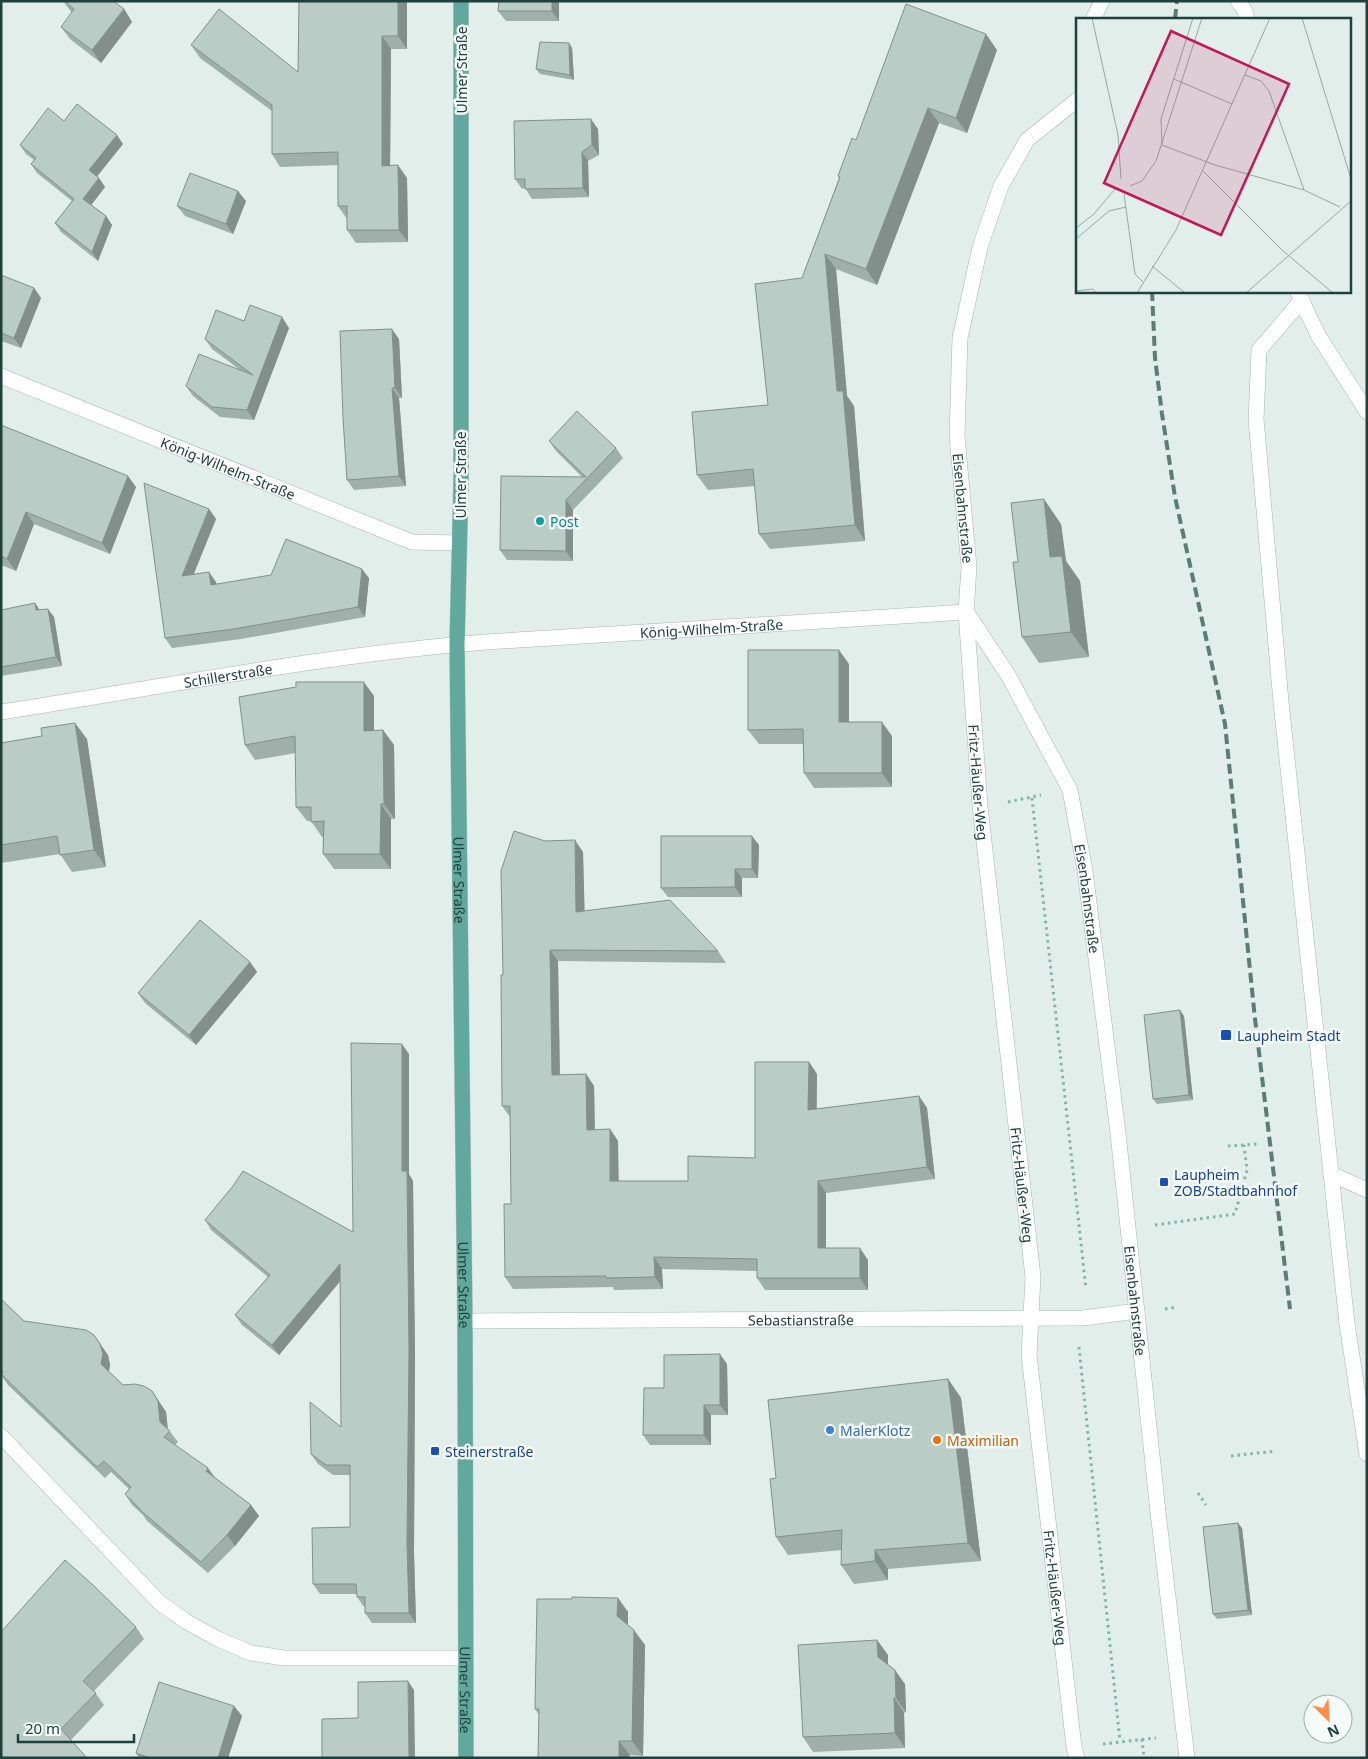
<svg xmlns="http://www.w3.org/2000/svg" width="1368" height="1759" font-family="'Noto Sans',sans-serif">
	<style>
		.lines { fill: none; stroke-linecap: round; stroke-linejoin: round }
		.minor-casing { stroke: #a4b7b2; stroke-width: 16 }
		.major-casing { stroke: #c0cac8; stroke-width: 16 }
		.path { stroke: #7eb5aa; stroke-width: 3; stroke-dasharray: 2.5 4; stroke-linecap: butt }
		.minor { stroke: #fff; stroke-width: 15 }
		.major { stroke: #61a99e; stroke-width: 15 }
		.rail { stroke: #5a7d77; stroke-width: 4; stroke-dasharray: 10 5; stroke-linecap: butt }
		.wall { fill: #9fafaa }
		.shaded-wall { fill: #828f8b }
		.building { fill: #b9ccc6; stroke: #828f8b }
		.culture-dot { fill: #0f9aa8; stroke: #f3faf7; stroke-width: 2 }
		.transit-dot { fill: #1a4fb4; stroke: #f3faf7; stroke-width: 2 }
		.shop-dot { fill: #3f7fe0; stroke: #f3faf7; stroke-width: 2 }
		.food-dot { fill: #e8710a; stroke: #f3faf7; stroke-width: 2 }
		.labels { text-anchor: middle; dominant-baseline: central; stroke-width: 5; stroke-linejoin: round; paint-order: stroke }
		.street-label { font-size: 14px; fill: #1f413c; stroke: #f3faf7 }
		.culture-label { font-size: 14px; fill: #0d838f; stroke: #f3faf7; text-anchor: start }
		.transit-label { font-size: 14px; fill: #164399; stroke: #f3faf7; text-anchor: start }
		.shop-label { font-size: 14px; fill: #366cbe; stroke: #f3faf7; text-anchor: start }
		.food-label { font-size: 14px; fill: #c56008; stroke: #f3faf7; text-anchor: start }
		.inset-road { fill: none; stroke: #94a9a4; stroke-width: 1 }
		.view { fill: #c2185b; fill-opacity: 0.15; stroke: #c2185b; stroke-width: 2.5 }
		.inset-edge { fill: none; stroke: #1f413c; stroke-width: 2.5 }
	</style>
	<rect width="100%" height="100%" fill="#e2eeea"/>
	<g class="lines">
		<!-- minor casing -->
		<g class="minor-casing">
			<g id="minor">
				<polyline points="1238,1 1245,11 1247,19"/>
				<polyline points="1093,19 1102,1"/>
				<path id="s1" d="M 1077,100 L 1027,140 L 1001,186 L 980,247 L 960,338 L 957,436 L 969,567 L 966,612 L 980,806 L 1033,1277 L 1029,1355 L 1074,1747 L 1077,1758"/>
				<polyline points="1298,293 1318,335 1367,412"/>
				<polyline points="1302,300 1259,350 1256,419 1281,702 1347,1324 1367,1454"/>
				<path id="s2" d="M 1,376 L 412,542 L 459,543"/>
				<path id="s3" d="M 967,613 L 1008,675 L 1070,790 L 1085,871 L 1118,1133 L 1158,1512 L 1187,1758"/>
				<path id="s4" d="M 1,712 C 162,687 323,655 486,642 L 966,612"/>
				<polyline points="1331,1174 1367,1190"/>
				<path id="s5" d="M 465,1321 L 1083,1318 L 1137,1311"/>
				<polyline points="1,1436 160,1603 187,1622 218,1639 251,1653 284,1658 466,1658"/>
			</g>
		</g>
		<!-- major casing -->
		<g class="major-casing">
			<g id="major">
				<path id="s6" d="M 461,1 L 461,481 L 457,645 L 465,1321 L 466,1758"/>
			</g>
		</g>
		<!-- path -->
		<g class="path">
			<polyline points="1032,798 1086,1289"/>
			<polyline points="1008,802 1041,795"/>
			<polyline points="1228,1146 1258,1144"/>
			<polyline points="1155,1225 1235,1214 1247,1170 1244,1145"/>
			<polyline points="1165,1309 1177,1307"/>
			<polyline points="1079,1347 1120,1741"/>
			<polyline points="1231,1456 1276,1451"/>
			<polyline points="1198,1493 1206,1505"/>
			<polyline points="1142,1739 1144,1758"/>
			<polyline points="1103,1744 1156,1738"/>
		</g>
		<!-- minor -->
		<use href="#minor" class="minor"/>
		<!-- major -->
		<use href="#major" class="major"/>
		<!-- rail -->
		<g class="rail">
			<polyline points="1175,19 1177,1"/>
			<polyline points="1152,291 1155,358 1162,414 1175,497 1225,724 1255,1019 1290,1309"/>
		</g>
	</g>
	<!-- wall -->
	<g class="wall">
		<polygon points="63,1 117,1 115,3 124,9 132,22 101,63 70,39 61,27 72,13"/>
		<polygon points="299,1 405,1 407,3 407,49 391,49 390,165 407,178 408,242 356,243 347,230 347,219 338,206 338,165 280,167 272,154 272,111 200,58 191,45 298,72"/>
		<polygon points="559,1 559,21 506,21 498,11"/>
		<polygon points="569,43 572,48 574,80 540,74 536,69"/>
		<polygon points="997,50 967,133 939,123 877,285 836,269 847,396 854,406 865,541 770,549 759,534 755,486 708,490 697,475 768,405 802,278 839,178 838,176 856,140"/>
		<polygon points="64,121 123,144 97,176 105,187 91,205 106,216 112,225 98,261 61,232 55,223 72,201 37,173 31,164 34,160 26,154 20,145"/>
		<polygon points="598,129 599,155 588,161 589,197 532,199 525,188 522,189 515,179"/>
		<polygon points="246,201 233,234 185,216 177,206"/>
		<polygon points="1,275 34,288 41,298 21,348 1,341"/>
		<polygon points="244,321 289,328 254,420 220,417 193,396 186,386 240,370 212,349 205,339"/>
		<polygon points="399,339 402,398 399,398 406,486 354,490 347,480"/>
		<polygon points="1,425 136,487 110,554 34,524 16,571 1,565"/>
		<polygon points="549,441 616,448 623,458 573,510 573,561 507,560 500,550 582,477 556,451"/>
		<polygon points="209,509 216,519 193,574 216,582 216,584 369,578 365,617 241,639 172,648 165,638"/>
		<polygon points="1061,524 1066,561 1080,581 1089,657 1039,663 1022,637 1018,562"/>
		<polygon points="35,603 39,610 54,617 62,666 1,676 1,610"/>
		<polygon points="849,664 849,722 892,736 892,787 814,788 804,773 803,744 759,744 748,730"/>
		<polygon points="374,696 374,731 383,730 394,745 395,819 391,819 391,869 334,869 323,854 323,837 322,837 311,821 307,821 296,807 296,753 255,760 245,745"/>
		<polygon points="87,739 106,867 72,872 60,854 1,863 1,743"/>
		<polygon points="545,841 583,852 584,911 718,951 726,963 558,961 560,1075 586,1074 594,1086 595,1130 610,1129 618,1141 618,1181 688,1181 755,1158 809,1062 817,1074 817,1109 919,1096 927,1108 935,1179 826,1193 826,1248 868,1260 868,1290 765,1290 757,1278 757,1271 662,1269 663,1289 614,1290 613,1287 513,1289 505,1277 511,1204 510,1117 502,1106 503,975"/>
		<polygon points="759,845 758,878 742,878 742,897 668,897 661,888"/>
		<polygon points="250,962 257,972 196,1045 145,1003 138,993"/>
		<polygon points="1184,1016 1193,1100 1157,1104 1153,1099"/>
		<polygon points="409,1054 409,1174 413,1181 415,1359 414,1553 416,1623 372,1623 365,1613 365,1607 364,1607 357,1597 357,1594 320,1594 313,1584 350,1527 350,1475 333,1475 318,1464 311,1454 341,1427 340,1281 279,1355 242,1325 235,1315 268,1277 211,1230 205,1220 353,1232"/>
		<polygon points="1,1299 24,1321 108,1355 110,1365 109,1372 123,1385 152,1391 166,1412 168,1429 178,1442 175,1445 215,1478 251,1505 259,1516 235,1546 208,1573 147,1521 143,1515 132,1505 125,1494 129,1489 111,1472 105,1478 8,1385 1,1375"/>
		<polygon points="727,1364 728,1415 711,1415 711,1445 650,1445 643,1435 664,1388"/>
		<polygon points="948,1379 961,1398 981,1561 888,1569 888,1580 854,1584 841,1565 842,1550 788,1555 776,1537 776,1478"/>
		<polygon points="1242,1528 1252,1615 1217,1619 1213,1614"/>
		<polygon points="618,1598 628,1612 628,1625 645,1645 643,1756 630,1755 539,1715 535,1709 572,1599"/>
		<polygon points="136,1627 144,1639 94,1691 104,1705 71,1740 1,1758"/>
		<polygon points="877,1640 888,1655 888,1665 905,1684 906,1712 904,1713 905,1748 813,1752 803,1737"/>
		<polygon points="234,1706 242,1716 228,1758 139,1758 136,1753"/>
	</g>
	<!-- shaded-wall -->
	<g class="shaded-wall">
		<polygon points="398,1 405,1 407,3 407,49 398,36"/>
		<polygon points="552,1 559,1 559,21 552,11"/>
		<polygon points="124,9 132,22 101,63 92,50"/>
		<polygon points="986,34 997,50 967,133 956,118"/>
		<polygon points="382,36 391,49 390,178 382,166"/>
		<polygon points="569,43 572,48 574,80 570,75"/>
		<polygon points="928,108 939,123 877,285 866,269"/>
		<polygon points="591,119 598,129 599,155 592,145"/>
		<polygon points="117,135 123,144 95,179 89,170"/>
		<polygon points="582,152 588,161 589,197 583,188"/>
		<polygon points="398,165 407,178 408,242 399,230"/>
		<polygon points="99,178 105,187 89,208 83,199"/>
		<polygon points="238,191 246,201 233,234 226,224"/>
		<polygon points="106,216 112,225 98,261 92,252"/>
		<polygon points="825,254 836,269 847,396 854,406 865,541 855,525 837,391"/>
		<polygon points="34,288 41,298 21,348 14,338"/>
		<polygon points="282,317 289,328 254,420 247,410"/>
		<polygon points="392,329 399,339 402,398 395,388"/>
		<polygon points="392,388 399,398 406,486 399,476"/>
		<polygon points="128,476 136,487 110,554 102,543"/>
		<polygon points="1044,499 1061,524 1066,561 1080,581 1089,657 1071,632 1050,557"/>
		<polygon points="566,500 573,510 573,561 566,551"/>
		<polygon points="209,509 216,519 189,586 182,576"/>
		<polygon points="26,512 34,524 16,571 7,559"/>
		<polygon points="362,569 369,578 365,617 358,607"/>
		<polygon points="209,572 216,582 218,595 211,585"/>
		<polygon points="35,603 41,612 36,610"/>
		<polygon points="48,609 54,617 62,666 56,657"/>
		<polygon points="839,650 849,664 849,737 839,722"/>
		<polygon points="364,682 374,696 374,746 364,731"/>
		<polygon points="882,722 892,736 892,787 882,773"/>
		<polygon points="75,723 87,739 106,867 94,850"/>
		<polygon points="383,730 394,745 395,819 384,804"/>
		<polygon points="381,804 391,819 391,869 380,854"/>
		<polygon points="752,836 759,845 758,878 752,869"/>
		<polygon points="575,840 583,852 585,924 576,912"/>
		<polygon points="735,869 742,878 742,897 735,887"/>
		<polygon points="550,950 558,961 560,1087 552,1075"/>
		<polygon points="250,962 257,972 196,1045 189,1035"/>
		<polygon points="1180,1010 1184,1016 1193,1100 1189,1095"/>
		<polygon points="402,1044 409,1054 409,1174 413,1181 415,1359 414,1553 416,1623 409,1613 407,1543 402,1171"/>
		<polygon points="809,1062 817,1074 816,1122 808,1110"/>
		<polygon points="586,1074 594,1086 595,1141 587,1130"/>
		<polygon points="919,1096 927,1108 935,1179 927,1167"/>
		<polygon points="610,1129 618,1141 619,1192 610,1181"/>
		<polygon points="818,1181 826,1193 826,1260 818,1248"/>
		<polygon points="860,1248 868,1260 868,1290 860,1278"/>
		<polygon points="654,1257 662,1269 663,1289 655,1277"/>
		<polygon points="340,1264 347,1273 279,1355 272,1345"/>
		<polygon points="94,1335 108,1355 110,1365 108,1375 101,1364"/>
		<polygon points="720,1354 727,1364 728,1415 720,1405"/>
		<polygon points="948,1379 961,1398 981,1561 968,1543"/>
		<polygon points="152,1391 166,1412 168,1433 160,1422"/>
		<polygon points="704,1405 711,1415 711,1445 704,1435"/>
		<polygon points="208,1468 216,1479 206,1471"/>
		<polygon points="251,1505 259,1516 235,1546 227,1535"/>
		<polygon points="1238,1523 1242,1528 1252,1615 1248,1610"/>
		<polygon points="875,1550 888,1569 888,1580 875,1561"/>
		<polygon points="618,1598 628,1612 628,1631 617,1616"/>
		<polygon points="634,1630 645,1645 643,1756 632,1741"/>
		<polygon points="877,1640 888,1655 888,1672 878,1657"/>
		<polygon points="895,1670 905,1684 906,1712 896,1698"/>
		<polygon points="408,1681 414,1690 415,1758 409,1758"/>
		<polygon points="894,1698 904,1713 905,1748 895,1733"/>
		<polygon points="234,1706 242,1716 228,1758 218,1758"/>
		<polygon points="619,1741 630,1755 629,1758 619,1758"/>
	</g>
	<!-- building -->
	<g class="building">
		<polygon points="65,1 113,1 124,9 92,50 61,27 74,9"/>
		<polygon points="299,1 398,1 398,36 382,36 382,166 398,165 399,230 347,230 347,206 338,206 338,152 272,154 272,105 191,45 219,9 298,72"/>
		<polygon points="499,1 552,1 552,11 498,11"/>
		<polygon points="906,4 986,34 956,118 928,108 866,269 825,254 837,391 843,391 855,525 759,534 753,469 697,475 692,412 768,405 755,284 802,278 840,177 838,176 852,138 856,140"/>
		<polygon points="540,42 569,43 570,75 536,69"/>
		<polygon points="77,104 117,135 89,170 99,178 83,199 106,216 92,252 55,223 74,199 31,164 36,158 20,145 48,108 64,121"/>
		<polygon points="591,119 592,145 582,152 583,188 525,189 525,179 515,179 514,121"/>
		<polygon points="190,173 238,191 226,224 177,206"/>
		<polygon points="1,275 34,288 14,338 1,333"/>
		<polygon points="250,305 282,317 247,410 212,407 186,386 199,354 253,375 205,339 216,310 244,321"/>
		<polygon points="392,329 395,388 392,388 399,476 347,480 343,418 340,331"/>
		<polygon points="577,411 616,448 566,500 566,551 500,550 501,476 586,477 549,441"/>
		<polygon points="1,425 128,476 102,543 26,512 7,559 1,556"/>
		<polygon points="144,483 209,509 182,576 209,572 211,585 271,575 286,539 362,569 358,607 234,629 165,638"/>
		<polygon points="1044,499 1050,557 1062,556 1071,632 1022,637 1013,562 1018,562 1011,503"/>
		<polygon points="35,603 36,610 48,609 56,657 1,667 1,610"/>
		<polygon points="748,650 839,650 839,722 882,722 882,773 804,773 803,729 748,730"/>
		<polygon points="296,682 364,682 364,731 383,730 384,804 381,804 380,854 323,854 324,821 311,822 311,807 296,807 295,736 245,745 239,697 296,687"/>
		<polygon points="75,723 94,850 60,855 57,836 1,845 1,743 42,736 41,728"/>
		<polygon points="514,831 545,841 575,840 576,912 670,900 718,951 550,950 552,1075 586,1074 587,1130 610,1129 610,1181 688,1181 688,1156 755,1158 755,1062 809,1062 808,1110 919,1096 927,1167 818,1181 818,1248 860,1248 860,1278 757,1278 757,1259 654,1257 655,1277 606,1278 606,1276 505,1277 504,1204 511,1204 510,1106 502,1106 501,975 503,975 501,871"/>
		<polygon points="661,836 752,836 752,869 735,869 735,887 661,888"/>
		<polygon points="200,920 250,962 189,1035 138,993"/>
		<polygon points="1180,1010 1189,1095 1153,1099 1144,1015"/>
		<polygon points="351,1043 402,1044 402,1171 407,1171 409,1349 407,1543 409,1613 365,1613 365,1597 357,1597 356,1584 313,1584 312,1528 350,1527 350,1465 326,1465 311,1454 310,1402 341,1427 340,1264 272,1345 235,1315 270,1275 205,1220 233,1186 243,1171 353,1232"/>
		<polygon points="1,1299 24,1321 86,1330 94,1335 100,1344 103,1354 101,1364 123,1385 135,1384 144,1386 152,1391 158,1401 160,1422 170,1431 164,1437 208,1468 206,1471 251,1505 227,1535 201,1562 140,1510 140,1509 125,1494 131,1487 104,1461 97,1467 1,1374 3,1372 1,1370"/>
		<polygon points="720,1354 720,1405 704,1405 704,1435 643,1435 644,1388 664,1388 664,1355"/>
		<polygon points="948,1379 968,1543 875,1550 875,1561 841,1565 842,1530 776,1537 770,1479 776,1478 768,1400"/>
		<polygon points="1238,1523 1248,1610 1213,1614 1203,1527"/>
		<polygon points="65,1560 94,1586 136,1627 83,1681 96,1693 61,1729 87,1758 1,1758 1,1632"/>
		<polygon points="572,1597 618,1598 617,1616 634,1630 632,1741 619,1741 619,1758 538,1758 539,1709 535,1709 537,1599 572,1599"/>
		<polygon points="877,1640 878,1657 895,1670 896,1698 894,1698 895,1733 803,1737 798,1645"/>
		<polygon points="408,1681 409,1758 322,1758 322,1719 358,1718 358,1682"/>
		<polygon points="159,1682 234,1706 218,1758 150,1758 136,1753"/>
	</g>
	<!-- markers -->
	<circle class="culture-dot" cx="540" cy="521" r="5"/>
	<g class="transit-dot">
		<rect x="1220" y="1029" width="12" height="12" rx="2.5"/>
		<rect x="1159" y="1177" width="10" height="10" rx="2.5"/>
		<rect x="430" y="1446" width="10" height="10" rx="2.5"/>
	</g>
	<circle class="shop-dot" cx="830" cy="1430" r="5"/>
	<circle class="food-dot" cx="937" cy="1440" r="5"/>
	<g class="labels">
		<!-- street labels -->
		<g class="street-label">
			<text transform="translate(461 70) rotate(-90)">Ulmer Straße</text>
			<text stroke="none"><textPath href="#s2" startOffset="245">König-Wilhelm-Straße</textPath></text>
			<text transform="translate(460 475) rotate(-90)">Ulmer Straße</text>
			<text stroke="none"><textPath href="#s1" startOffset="445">Eisenbahnstraße</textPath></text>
			<text stroke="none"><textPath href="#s4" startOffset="716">König-Wilhelm-Straße</textPath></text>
			<text stroke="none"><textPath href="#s4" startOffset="230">Schillerstraße</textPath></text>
			<text stroke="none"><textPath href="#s1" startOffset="720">Fritz-Häußer-Weg</textPath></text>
			<text stroke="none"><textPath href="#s6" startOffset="879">Ulmer Straße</textPath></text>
			<text stroke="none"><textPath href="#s3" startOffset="315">Eisenbahnstraße</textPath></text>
			<text stroke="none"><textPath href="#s1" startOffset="1125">Fritz-Häußer-Weg</textPath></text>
			<text stroke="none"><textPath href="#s6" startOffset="1284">Ulmer Straße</textPath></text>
			<text stroke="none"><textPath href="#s3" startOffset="720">Eisenbahnstraße</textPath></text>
			<text stroke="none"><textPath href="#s5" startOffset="336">Sebastianstraße</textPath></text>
			<text stroke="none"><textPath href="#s1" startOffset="1530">Fritz-Häußer-Weg</textPath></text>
			<text stroke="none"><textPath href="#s6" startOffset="1689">Ulmer Straße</textPath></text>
		</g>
		<!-- culture labels -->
		<g class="culture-label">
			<text x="550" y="521">Post</text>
		</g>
		<!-- transit labels -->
		<g class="transit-label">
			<text x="1237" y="1035">Laupheim Stadt</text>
			<text x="1174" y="1174">Laupheim<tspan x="1174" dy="16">ZOB/Stadtbahnhof</tspan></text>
			<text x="445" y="1451">Steinerstraße</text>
		</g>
		<!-- shop labels -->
		<g class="shop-label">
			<text x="840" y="1430">MalerKlotz</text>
		</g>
		<!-- food labels -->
		<g class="food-label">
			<text x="947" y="1440">Maximilian</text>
		</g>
	</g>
	<!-- overview -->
	<g transform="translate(1076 18)">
		<rect width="275" height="275" fill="#e2eeea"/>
		<path class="inset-road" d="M 16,0 L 42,117 L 45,161M 226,0 L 275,161M 169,57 L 185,63 L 193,73 L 228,172 L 264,189M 98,61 L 156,86M 86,126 L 85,101 L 117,0M 86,127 L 139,147 L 228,172M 127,153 L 206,232 L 257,275M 54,168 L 66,163 L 80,143 L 126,0M 48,176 L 59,256 L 67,264M 0,210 L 18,196 L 39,171M 0,221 L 33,193 L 50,189M 76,248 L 109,275M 0,273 L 17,271 L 20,275M 61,275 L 100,212 L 194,0M 170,275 L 275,183"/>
		<path class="view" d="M 95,13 L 213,66 L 145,217 L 28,165 Z"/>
		<rect width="275" height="275" class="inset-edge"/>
	</g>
	<!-- border -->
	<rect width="1368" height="1759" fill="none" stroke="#1f413c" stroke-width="5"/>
	<!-- north arrow -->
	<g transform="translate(1328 1719) rotate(156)"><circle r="24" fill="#f3faf7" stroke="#9eb0ac"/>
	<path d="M0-4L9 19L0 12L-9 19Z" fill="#ff8d4e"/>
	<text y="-8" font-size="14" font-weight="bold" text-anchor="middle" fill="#1f413c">N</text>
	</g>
	<!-- scale -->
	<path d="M18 1734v8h116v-8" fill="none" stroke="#1f413c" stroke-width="2.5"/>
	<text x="25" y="1734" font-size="15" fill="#1f413c" stroke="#f3faf7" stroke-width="4" paint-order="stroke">20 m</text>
</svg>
